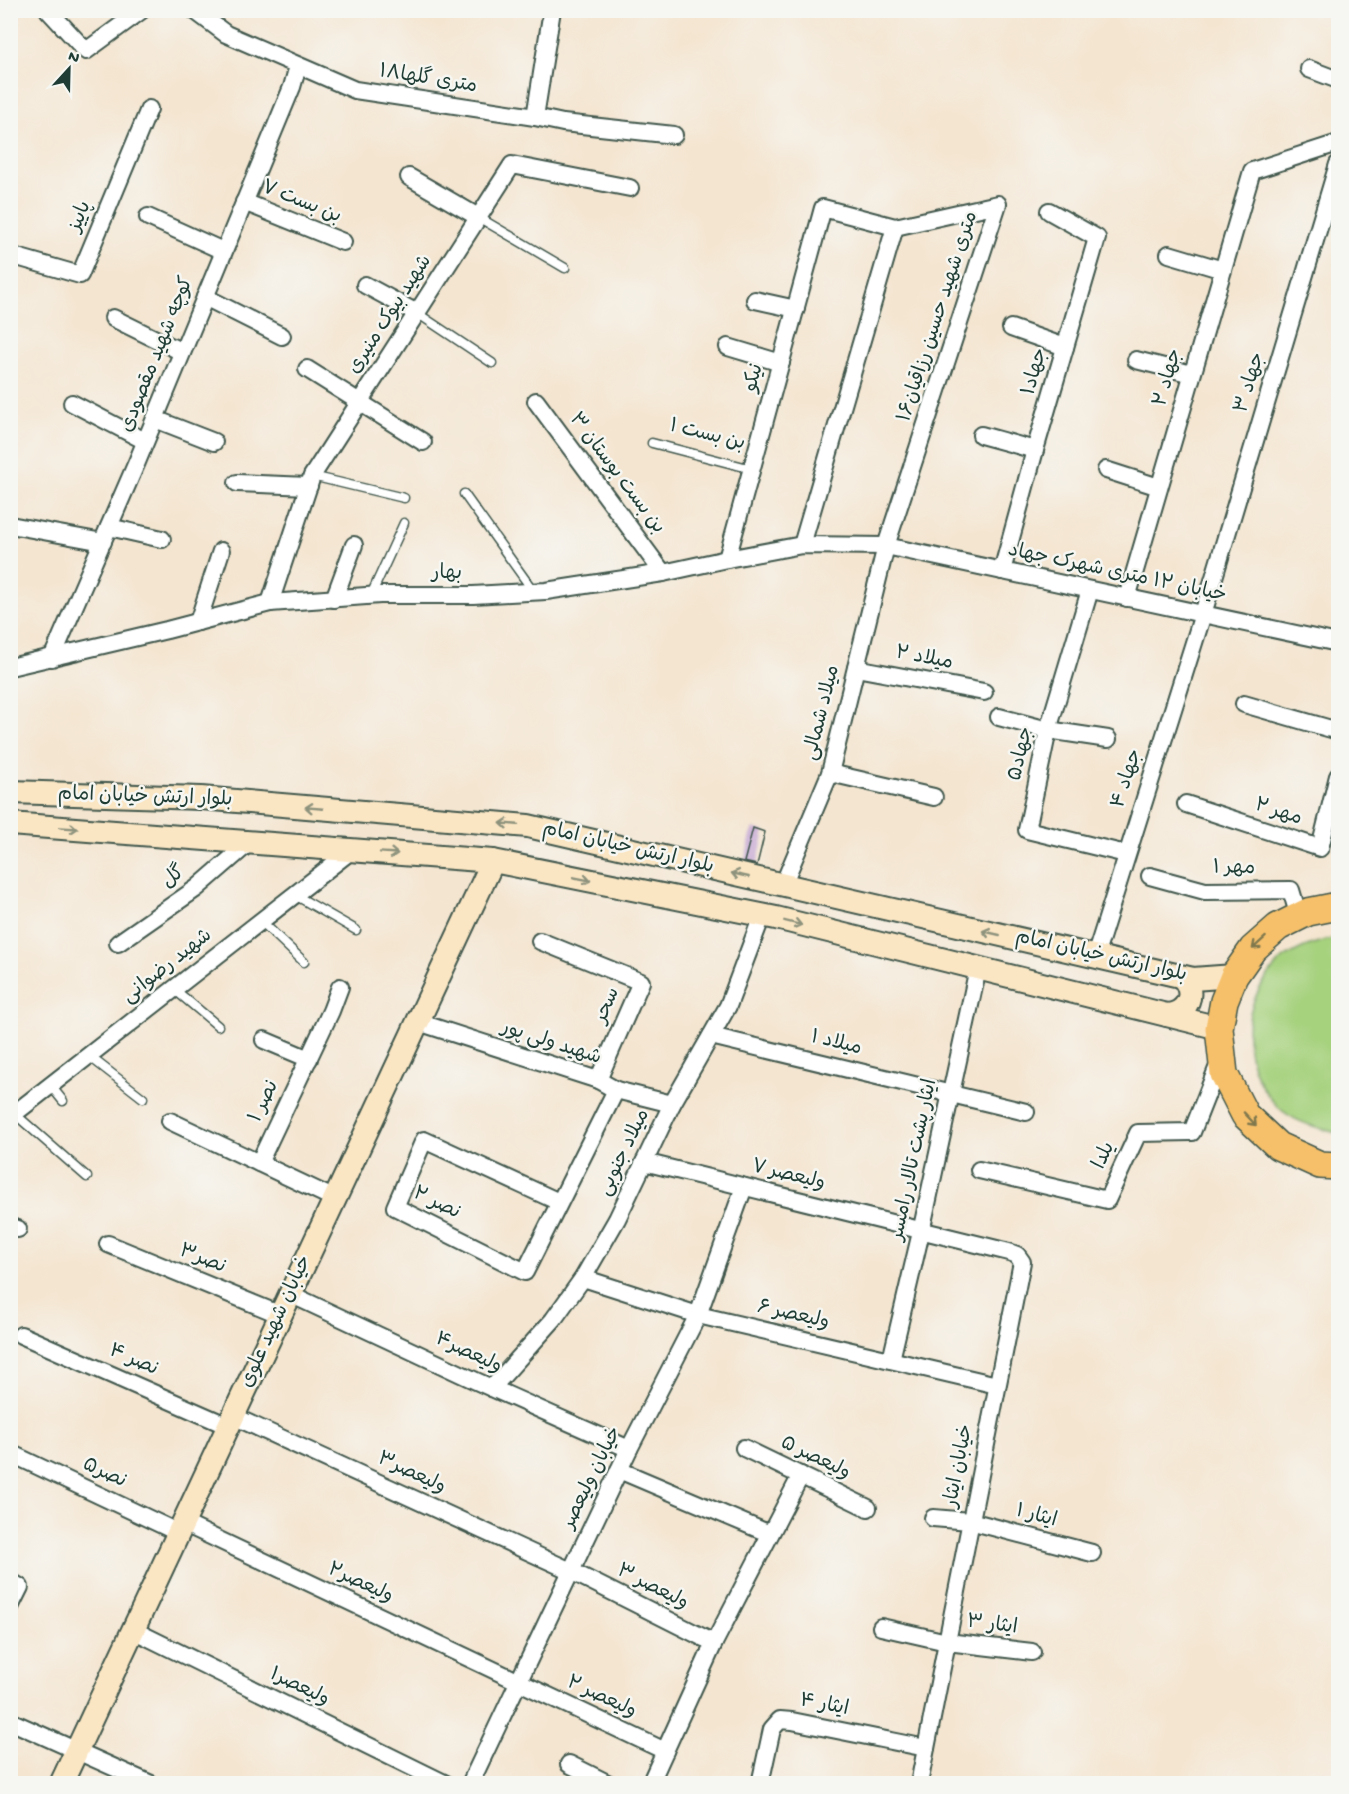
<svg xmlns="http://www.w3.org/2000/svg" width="1349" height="1794" font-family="'Gochi Hand','Playpen Sans Arabic',sans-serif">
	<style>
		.green { fill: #a6d17d; stroke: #628758; stroke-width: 1.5 }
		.building { fill: #c4a5d1 }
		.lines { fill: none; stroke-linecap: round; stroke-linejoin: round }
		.service-casing { stroke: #3f564b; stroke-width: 11 }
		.minor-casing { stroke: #3f564b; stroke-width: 20 }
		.secondary-casing { stroke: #3f564b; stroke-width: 26 }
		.trunk-casing { stroke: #3f564b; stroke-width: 30 }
		.service { stroke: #fff; stroke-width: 8 }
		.minor { stroke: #fff; stroke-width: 16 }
		.secondary { stroke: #fbe6c4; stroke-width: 22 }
		.trunk { stroke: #f6c06b; stroke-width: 27 }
		.oneway { stroke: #8d927c }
		.oneway2 { stroke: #80784d }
		.labels { text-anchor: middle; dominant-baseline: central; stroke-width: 5; stroke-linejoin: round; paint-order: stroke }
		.street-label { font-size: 20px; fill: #1f3d34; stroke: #f6f6f2 }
	</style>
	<rect width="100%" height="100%" fill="#f6f6f2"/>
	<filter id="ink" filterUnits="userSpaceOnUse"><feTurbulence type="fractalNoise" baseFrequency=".0167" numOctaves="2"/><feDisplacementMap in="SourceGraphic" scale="12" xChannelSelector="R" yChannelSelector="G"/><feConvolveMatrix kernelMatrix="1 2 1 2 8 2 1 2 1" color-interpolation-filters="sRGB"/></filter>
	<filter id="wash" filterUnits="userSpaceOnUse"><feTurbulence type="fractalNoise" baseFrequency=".008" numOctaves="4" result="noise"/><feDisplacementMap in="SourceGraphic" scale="24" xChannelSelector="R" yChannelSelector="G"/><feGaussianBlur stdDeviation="1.35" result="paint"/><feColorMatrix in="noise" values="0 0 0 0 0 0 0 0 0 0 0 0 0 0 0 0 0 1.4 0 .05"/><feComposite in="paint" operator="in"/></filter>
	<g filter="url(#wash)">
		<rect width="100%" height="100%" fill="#f4e5d0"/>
		<!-- green -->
		<path class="green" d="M 1338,938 L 1338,1132 L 1336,1133 C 1315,1127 1294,1122 1278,1107 C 1243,1072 1237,1016 1268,976 C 1271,972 1275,966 1279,962 C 1297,948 1317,941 1338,938 Z"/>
		<g id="blocks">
			<!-- building -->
			<polygon class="building" points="753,828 765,832 757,865 744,862"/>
		</g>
	</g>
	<g filter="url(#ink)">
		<use href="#blocks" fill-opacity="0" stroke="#3f564b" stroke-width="1.5"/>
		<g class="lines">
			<!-- service casing -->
			<g class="service-casing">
				<g id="service">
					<polyline points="478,217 565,268"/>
					<polyline points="417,313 492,363"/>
					<polyline points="652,443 752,469"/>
					<polyline points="312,476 404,498"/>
					<polyline points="464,494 534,592"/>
					<polyline points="371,595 404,523"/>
					<polyline points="295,895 356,930"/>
					<polyline points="261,921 304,962"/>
					<polyline points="174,989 218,1026"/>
					<polyline points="89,1056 143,1098"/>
					<polyline points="51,1086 63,1101"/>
					<polyline points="15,1114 87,1177"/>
				</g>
			</g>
			<!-- minor casing -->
			<g class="minor-casing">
				<g id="minor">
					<polyline points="48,10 86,51 142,10"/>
					<polyline points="194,10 226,34 355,90 535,117 563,123 674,135"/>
					<polyline points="1309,69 1338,80"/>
					<polyline points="535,117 552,10"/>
					<polyline points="409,177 478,217"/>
					<polyline points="244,202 343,242"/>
					<polyline points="148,217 223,251"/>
					<polyline points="1169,254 1223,270"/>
					<polyline points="10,255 80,275 149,109"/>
					<polyline points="365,285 417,313"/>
					<polyline points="205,297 282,336"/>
					<polyline points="755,300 796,309"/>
					<polyline points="113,318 182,352"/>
					<polyline points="1011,328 1065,347"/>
					<polyline points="728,347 781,363"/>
					<polyline points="1136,360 1192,374"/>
					<polyline points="307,369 423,442"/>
					<polyline points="536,401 663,573"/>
					<polyline points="72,403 145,441"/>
					<polyline points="155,419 214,442"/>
					<polyline points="981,435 1035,450"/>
					<polyline points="1106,470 1159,487"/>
					<polyline points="237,483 309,486"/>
					<polyline points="10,525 103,542"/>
					<polyline points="109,527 162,539"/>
					<polyline points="802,545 895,227"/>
					<polyline points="727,559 823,208 895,227 998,204 886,546 830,773 783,885"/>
					<polyline points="1002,571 1035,450 1097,238 1049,211"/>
					<polyline points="1090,590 1048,730 1027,830 1126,854"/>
					<polyline points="1127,598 1252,171 1338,143"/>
					<polyline points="334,599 354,545"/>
					<polyline points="270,603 312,476 512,165 630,188"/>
					<polyline points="198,622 221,551"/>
					<polyline points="52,658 137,462 292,87 298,66"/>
					<polyline points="10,667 167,630 270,603 380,595 473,595 546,591 663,573 727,559 802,545 886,546 1338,643"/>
					<polyline points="856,668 984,692"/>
					<polyline points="1244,704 1338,731"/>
					<polyline points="999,717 1048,730 1108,739"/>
					<polyline points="830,773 934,797"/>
					<polyline points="1186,804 1320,848 1338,776"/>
					<polyline points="1150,876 1205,891 1291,890 1299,917"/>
					<polyline points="540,941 641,982 598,1080"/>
					<polyline points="118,943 197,888 250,842"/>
					<polyline points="1095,957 1203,614 1338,164"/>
					<polyline points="418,1022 598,1080 616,1090 672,1104"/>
					<polyline points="711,1036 1026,1112"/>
					<polyline points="264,1040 309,1059"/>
					<polyline points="10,1117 352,850"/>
					<polyline points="170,1121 335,1199"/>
					<polyline points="644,1162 1009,1252 1017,1255 1022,1262 919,1784"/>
					<polyline points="259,1163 331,1011 340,987"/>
					<polyline points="979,1170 1107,1200 1138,1133 1192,1132 1220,1061"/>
					<polyline points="559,1202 424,1140 395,1207 525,1272 616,1090"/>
					<polyline points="10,1227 18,1229"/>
					<polyline points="108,1244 281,1315"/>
					<polyline points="583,1278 698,1315 997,1385"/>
					<polyline points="290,1294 476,1381 629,1449"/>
					<polyline points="21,1335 228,1426"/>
					<polyline points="891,1360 921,1232 978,968"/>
					<polyline points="492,1388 553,1320 583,1278 617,1219 672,1104 728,1006 762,916"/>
					<polyline points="233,1416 571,1571 714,1643"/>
					<polyline points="744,1448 868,1508"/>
					<polyline points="10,1453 179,1533"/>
					<polyline points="619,1470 770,1534"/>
					<polyline points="933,1518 970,1521 1092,1553"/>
					<polyline points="183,1523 665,1751"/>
					<polyline points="10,1581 20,1587 10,1607"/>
					<polyline points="881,1627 947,1642 1032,1652"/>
					<polyline points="133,1630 446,1784"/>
					<polyline points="10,1721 151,1784"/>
					<polyline points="569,1764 609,1784"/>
					<polyline points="470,1784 629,1449 698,1315 744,1187"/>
					<polyline points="650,1784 714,1643 801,1475"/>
					<polyline points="760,1784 772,1729 780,1720 792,1721 926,1748"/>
				</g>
			</g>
			<!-- secondary casing -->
			<g class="secondary-casing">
				<g id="secondary">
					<polyline points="10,792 201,798 528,826 1193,979 1234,976"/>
					<polyline points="10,824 493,861 776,918 1219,1028"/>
					<path d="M 1167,1015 C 1188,1013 1197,993 1182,977"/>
					<polyline points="61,1784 493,861"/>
				</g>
			</g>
			<!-- trunk casing -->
			<g class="trunk-casing">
				<polyline id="trunk" points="1338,906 1308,912 1278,927 1253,949 1234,976 1224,1001 1219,1028 1224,1074 1245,1115 1278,1146 1320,1165 1338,1166"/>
			</g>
			<!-- service -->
			<use href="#service" class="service"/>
			<!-- minor -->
			<use href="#minor" class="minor"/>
			<!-- secondary -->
			<use href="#secondary" class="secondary"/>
			<!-- trunk -->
			<use href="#trunk" class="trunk"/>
		</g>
		<!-- one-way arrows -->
		<defs><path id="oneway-shaft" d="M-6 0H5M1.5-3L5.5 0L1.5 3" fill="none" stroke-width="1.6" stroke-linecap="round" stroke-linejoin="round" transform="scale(1.5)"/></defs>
		<g class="oneway">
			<use href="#oneway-shaft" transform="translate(314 808) rotate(-175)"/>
			<use href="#oneway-shaft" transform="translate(509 824) rotate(-175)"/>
			<use href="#oneway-shaft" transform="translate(69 828) rotate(4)"/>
			<use href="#oneway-shaft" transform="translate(389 853) rotate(4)"/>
			<use href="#oneway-shaft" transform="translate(740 875) rotate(-167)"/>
			<use href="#oneway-shaft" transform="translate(582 879) rotate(11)"/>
			<use href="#oneway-shaft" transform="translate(793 923) rotate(14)"/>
			<use href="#oneway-shaft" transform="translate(991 933) rotate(-167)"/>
		</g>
		<g class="oneway2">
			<use href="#oneway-shaft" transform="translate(1259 943) rotate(138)"/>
			<use href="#oneway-shaft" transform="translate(1250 1119) rotate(47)"/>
		</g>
	</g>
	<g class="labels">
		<!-- street labels -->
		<g class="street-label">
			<text transform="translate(428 80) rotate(9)">۱۸متری گلها</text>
			<text transform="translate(301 203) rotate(22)">بن بست ۷</text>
			<text transform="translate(81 217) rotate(-68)">پاییز</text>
			<text transform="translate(391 315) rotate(-57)">شهید بیوک منیری</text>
			<text transform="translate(939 317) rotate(-72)">۱۶متری شهید حسین رزاقیان</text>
			<text transform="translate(158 355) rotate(-68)">کوچه شهید مقصودی</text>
			<text transform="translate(1036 372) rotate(-74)">جهاد۱</text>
			<text transform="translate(755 378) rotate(-75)">نیکو</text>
			<text transform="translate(1169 378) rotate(-74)">جهاد ۲</text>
			<text transform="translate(1251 383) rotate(-73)">جهاد ۳</text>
			<text transform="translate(707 436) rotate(14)">بن بست ۱</text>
			<text transform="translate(616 474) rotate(53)">بن بست بوستان ۳</text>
			<text x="447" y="574">بهار</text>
			<text transform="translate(1117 574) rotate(12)">خیابان ۱۲ متری شهرک جهاد</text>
			<text transform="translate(924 659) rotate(11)">میلاد ۲</text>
			<text transform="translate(823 713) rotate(-76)">میلاد شمالی</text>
			<text transform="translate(1022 754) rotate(-77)">جهاد۵</text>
			<text transform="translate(1128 779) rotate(-72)">جهاد ۴</text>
			<text transform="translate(145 798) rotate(2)">بلوار ارتش خیابان امام</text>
			<text transform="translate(1278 813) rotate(18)">مهر ۲</text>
			<text transform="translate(628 849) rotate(13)">بلوار ارتش خیابان امام</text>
			<text transform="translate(1234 869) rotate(1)">مهر ۱</text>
			<text transform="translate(174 878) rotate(-36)">گل</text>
			<text transform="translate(1101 957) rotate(13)">بلوار ارتش خیابان امام</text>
			<text transform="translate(168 967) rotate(-38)">شهید رضوانی</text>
			<text transform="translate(608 1006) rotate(-67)">سحر</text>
			<text transform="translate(551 1044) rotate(18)">شهید ولی پور</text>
			<text transform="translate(836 1044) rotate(14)">میلاد ۱</text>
			<text transform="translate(265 1102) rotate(-64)">نصر ۱</text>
			<text transform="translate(625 1153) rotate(-64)">میلاد جنوبی</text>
			<text transform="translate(1105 1156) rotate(-65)">یلدا</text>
			<text transform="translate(915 1160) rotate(-78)">ایثار پشت تالار رامسر</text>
			<text transform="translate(788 1176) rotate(14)">ولیعصر ۷</text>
			<text transform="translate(436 1204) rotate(26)">نصر ۲</text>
			<text transform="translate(202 1260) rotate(22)">نصر۳</text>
			<text transform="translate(793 1316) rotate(13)">ولیعصر ۶</text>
			<text transform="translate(277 1322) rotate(-65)">خیابان شهید علوی</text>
			<text transform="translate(468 1354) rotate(25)">ولیعصر۴</text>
			<text transform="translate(133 1361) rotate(24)">نصر ۴</text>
			<text transform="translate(815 1459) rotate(26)">ولیعصر ۵</text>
			<text transform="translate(960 1466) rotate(-79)">خیابان ایثار</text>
			<text transform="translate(104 1474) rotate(25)">نصر۵</text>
			<text transform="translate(411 1474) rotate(25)">ولیعصر۳</text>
			<text transform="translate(593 1478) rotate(-64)">خیابان ولیعصر</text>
			<text transform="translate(1036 1517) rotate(15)">ایثار ۱</text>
			<text transform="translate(360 1584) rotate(25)">ولیعصر۲</text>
			<text transform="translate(652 1588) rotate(27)">ولیعصر ۳</text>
			<text transform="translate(992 1626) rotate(7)">ایثار ۳</text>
			<text transform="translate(299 1688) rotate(26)">ولیعصر۱</text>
			<text transform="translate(601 1698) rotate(25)">ولیعصر ۲</text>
			<text transform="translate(824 1706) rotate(11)">ایثار ۴</text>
		</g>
	</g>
	<!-- margin -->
	<rect width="1349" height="1794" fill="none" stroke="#f6f6f2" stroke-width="36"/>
	<!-- north arrow -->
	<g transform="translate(69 69) rotate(22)" stroke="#f6f6f2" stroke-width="4.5" paint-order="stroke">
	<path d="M0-4.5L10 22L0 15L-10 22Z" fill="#1f3d34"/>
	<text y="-9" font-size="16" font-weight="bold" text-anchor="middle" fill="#1f3d34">N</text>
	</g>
</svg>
